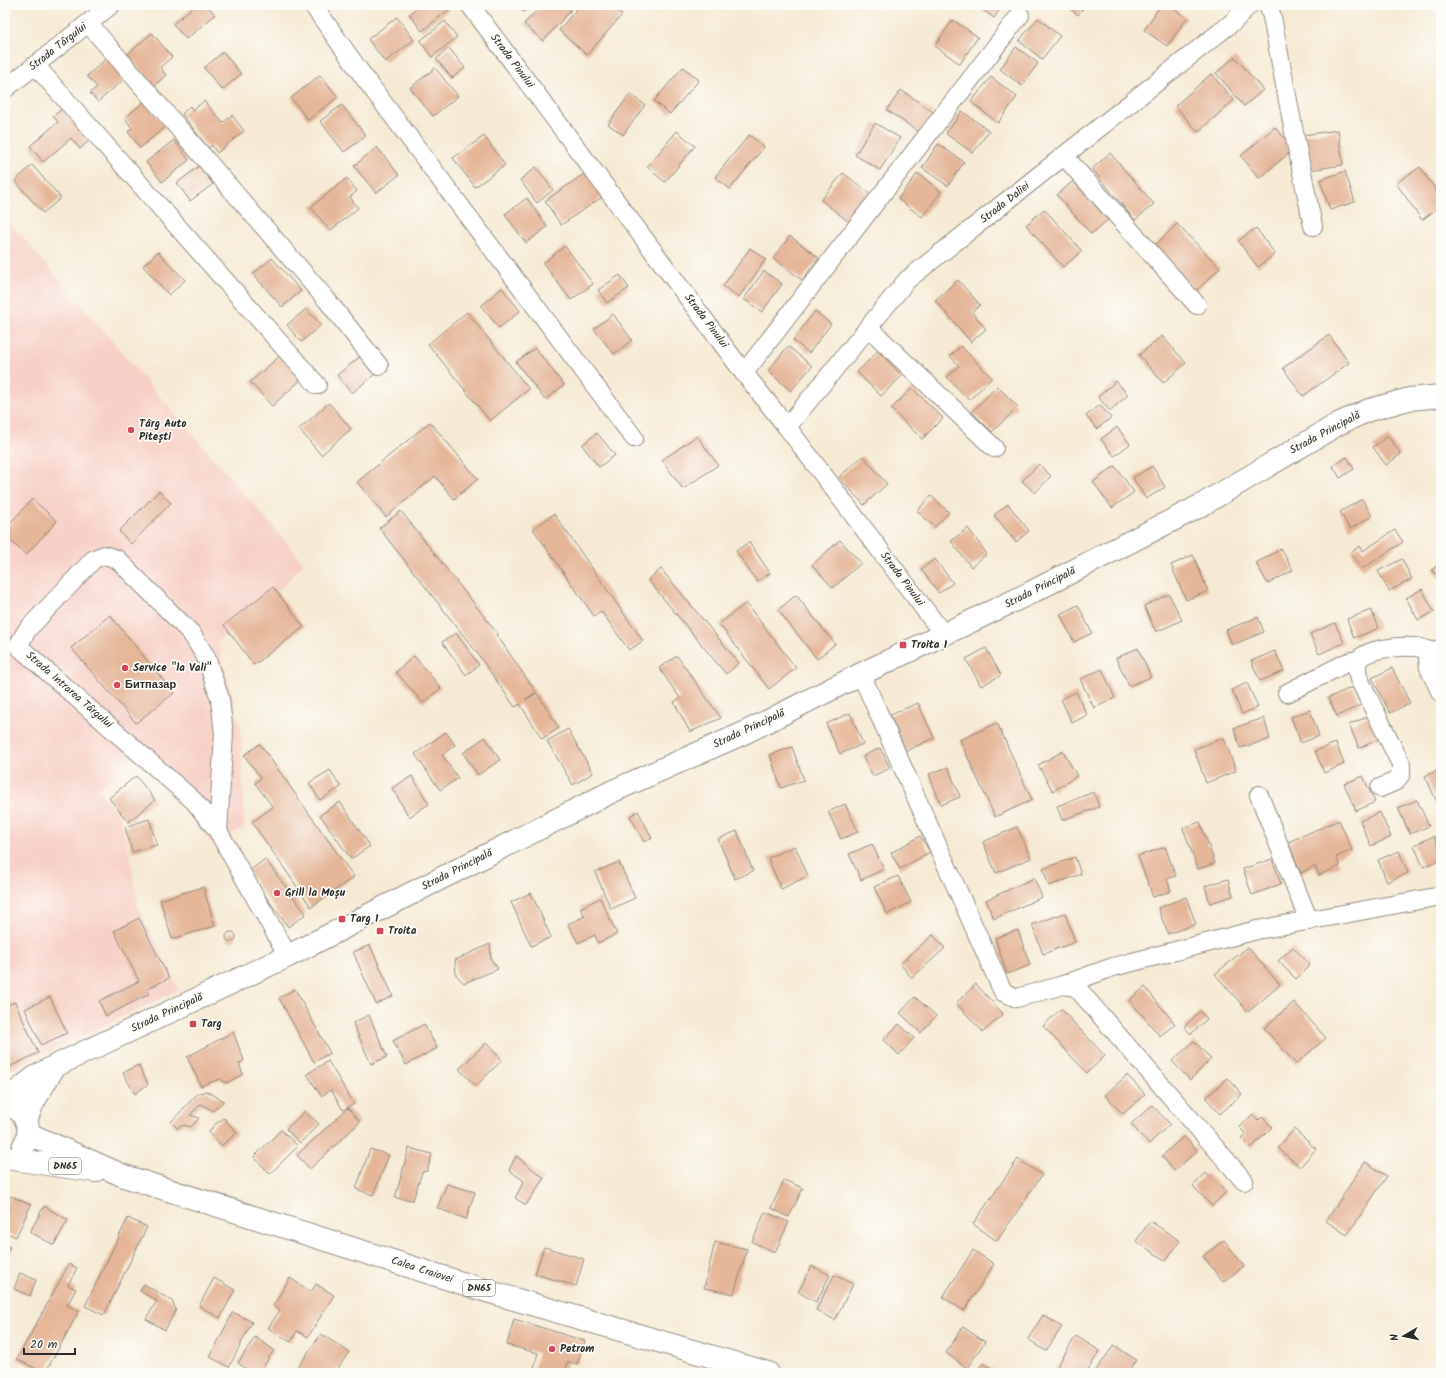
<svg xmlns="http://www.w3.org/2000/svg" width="1446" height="1378" font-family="Kalam,sans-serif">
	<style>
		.built { fill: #f7d1c7 }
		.building { fill: #e5b698 }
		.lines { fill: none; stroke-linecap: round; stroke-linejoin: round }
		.minor-casing { stroke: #908a80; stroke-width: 20 }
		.secondary-casing { stroke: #908a80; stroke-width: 24 }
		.primary-casing { stroke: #908a80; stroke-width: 24 }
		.minor { stroke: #fff; stroke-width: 18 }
		.secondary { stroke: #fff; stroke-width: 22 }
		.primary { stroke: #fff; stroke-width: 22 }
		.poi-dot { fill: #d1495b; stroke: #fdfcf7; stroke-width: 1.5 }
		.labels { text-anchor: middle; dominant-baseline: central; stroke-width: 3.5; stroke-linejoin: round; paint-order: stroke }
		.shield { fill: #fdfcf7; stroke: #6a6a68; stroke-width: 1 }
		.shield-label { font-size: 10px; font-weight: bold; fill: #2b2b2b }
		.street-label { font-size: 11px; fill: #2b2b2b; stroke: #fdfcf7 }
		.poi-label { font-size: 11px; font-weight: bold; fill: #2b2b2b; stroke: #fdfcf7; text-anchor: start }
	</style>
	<rect width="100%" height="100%" fill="#fdfcf7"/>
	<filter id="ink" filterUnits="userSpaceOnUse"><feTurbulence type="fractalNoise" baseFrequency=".025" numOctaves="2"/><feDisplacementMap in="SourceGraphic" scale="8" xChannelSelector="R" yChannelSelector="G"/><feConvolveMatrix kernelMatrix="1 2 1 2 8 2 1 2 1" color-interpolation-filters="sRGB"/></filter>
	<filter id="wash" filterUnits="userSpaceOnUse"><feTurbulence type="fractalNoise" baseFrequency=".012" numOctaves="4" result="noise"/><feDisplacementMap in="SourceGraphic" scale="16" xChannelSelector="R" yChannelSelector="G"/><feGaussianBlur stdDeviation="0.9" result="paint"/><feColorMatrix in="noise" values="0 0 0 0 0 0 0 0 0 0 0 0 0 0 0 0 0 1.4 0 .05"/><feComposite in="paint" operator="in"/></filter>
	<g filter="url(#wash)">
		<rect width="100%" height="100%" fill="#f6ead4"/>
		<!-- built -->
		<polygon class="built" points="5,217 304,563 281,588 218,641 241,730 244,827 212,845 179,796 133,758 98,789 120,817 129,849 139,910 179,990 5,1072"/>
		<g id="blocks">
			<!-- building -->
			<g class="building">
				<polygon points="195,5 207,5 215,15 186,39 173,24"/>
				<polygon points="340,5 349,5 344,9"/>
				<polygon points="420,5 449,5 451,8 422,31 409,14"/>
				<polygon points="515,5 529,5 524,12"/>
				<polygon points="542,5 565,5 571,10 543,41 524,24"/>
				<polygon points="580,5 610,5 622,15 587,55 559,30"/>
				<polygon points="976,5 1003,5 994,18"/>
				<polygon points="1065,5 1085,5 1078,15"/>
				<polygon points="1161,5 1168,5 1187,18 1167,46 1144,30"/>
				<polygon points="397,17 414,40 385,62 368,39"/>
				<polygon points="1038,18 1060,36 1042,59 1019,41"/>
				<polygon points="953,20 978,37 960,64 935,46"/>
				<polygon points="445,21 457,37 432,57 420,41"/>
				<polygon points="152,33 172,57 160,67 166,75 154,86 128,54"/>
				<polygon points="1016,47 1038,63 1022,86 1000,69"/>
				<polygon points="449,48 465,68 452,78 436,59"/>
				<polygon points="223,52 241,74 222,90 204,68"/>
				<polygon points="1235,57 1263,90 1244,106 1216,73"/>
				<polygon points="107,58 125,78 98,102 90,93 97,87 87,76"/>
				<polygon points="683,67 699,80 670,114 654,101"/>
				<polygon points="435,68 458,96 433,116 410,88"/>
				<polygon points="1211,74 1234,100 1198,132 1175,106"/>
				<polygon points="320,75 338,97 308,120 291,98"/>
				<polygon points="991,77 1017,97 998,123 971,102"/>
				<polygon points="901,90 933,112 919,132 887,110"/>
				<polygon points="630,94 645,105 623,135 608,124"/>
				<polygon points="145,101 165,127 140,148 128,132 132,128 125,118"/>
				<polygon points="204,101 223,123 232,115 244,131 217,153 212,145 208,148 182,114 190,106 193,110"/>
				<polygon points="342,105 366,136 344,152 320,121"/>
				<polygon points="62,109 89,141 80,149 71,138 43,162 30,146 58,122 53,116"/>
				<polygon points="962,111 989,131 973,153 946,134"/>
				<polygon points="875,123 900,138 880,170 855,155"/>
				<polygon points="1275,127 1294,149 1259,178 1241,156"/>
				<polygon points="1338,130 1343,165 1309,170 1304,135"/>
				<polygon points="677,131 695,146 665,182 647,167"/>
				<polygon points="749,135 764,147 730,189 715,177"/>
				<polygon points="484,136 505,165 475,187 453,158"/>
				<polygon points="174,140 189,160 162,182 146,162"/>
				<polygon points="938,144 964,162 948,186 922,168"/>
				<polygon points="377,147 399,175 376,193 354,166"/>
				<polygon points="1110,153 1154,204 1135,220 1092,169"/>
				<polygon points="32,165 61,198 43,213 15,181"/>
				<polygon points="199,166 213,184 190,201 177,183"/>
				<polygon points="536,167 553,190 537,203 520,180"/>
				<polygon points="1420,167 1441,198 1441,206 1422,220 1396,183"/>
				<polygon points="588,171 605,195 561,225 545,201"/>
				<polygon points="1345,171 1355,202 1330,210 1320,180"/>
				<polygon points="843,173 870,194 849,222 821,200"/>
				<polygon points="918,173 941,192 922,217 898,199"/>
				<polygon points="347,178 357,191 350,197 358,208 330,231 311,207"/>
				<polygon points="1073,181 1108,220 1091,234 1057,195"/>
				<polygon points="527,198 547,227 526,243 505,214"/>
				<polygon points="1044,209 1082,251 1063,267 1026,225"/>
				<polygon points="1177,224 1220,268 1196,291 1153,247"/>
				<polygon points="1256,228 1275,254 1258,267 1238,241"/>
				<polygon points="790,236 819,258 802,280 773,258"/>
				<polygon points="565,246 593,284 571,300 543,263"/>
				<polygon points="750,248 766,259 739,297 723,286"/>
				<polygon points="158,252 185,280 169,295 143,266"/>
				<polygon points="272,258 301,291 282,307 253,274"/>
				<polygon points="764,271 782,284 762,312 744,299"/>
				<polygon points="620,275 629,288 607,303 598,290"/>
				<polygon points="958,280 980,305 972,312 986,329 971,342 935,300"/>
				<polygon points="502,288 520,311 499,328 481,306"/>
				<polygon points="306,309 321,325 301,342 287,325"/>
				<polygon points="815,311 831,324 809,353 793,340"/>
				<polygon points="467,312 529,389 490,421 428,344"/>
				<polygon points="613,314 632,340 614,354 594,329"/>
				<polygon points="1329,335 1349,363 1303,396 1283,368"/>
				<polygon points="1162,336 1186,363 1163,383 1139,355"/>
				<polygon points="788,346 812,366 791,391 768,371"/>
				<polygon points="961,346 992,378 969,400 947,377 959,366 950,356"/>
				<polygon points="535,348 564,385 545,400 516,362"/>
				<polygon points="878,351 902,376 881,396 857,372"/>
				<polygon points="282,354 303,378 272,406 250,382"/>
				<polygon points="361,356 375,374 352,393 337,375"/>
				<polygon points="1116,381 1128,395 1110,411 1098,397"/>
				<polygon points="997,386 1018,407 992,432 972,412"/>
				<polygon points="912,388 943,418 922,439 891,409"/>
				<polygon points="329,403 351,429 321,455 299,429"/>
				<polygon points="1100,405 1111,418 1097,429 1086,416"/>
				<polygon points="430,422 478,479 454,499 435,476 386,517 357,482"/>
				<polygon points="1117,427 1130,444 1114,456 1101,439"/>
				<polygon points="597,433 615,455 599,467 582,445"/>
				<polygon points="697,436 718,465 683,489 662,460"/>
				<polygon points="1388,436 1401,454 1386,465 1373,447"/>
				<polygon points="863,456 887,484 864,505 839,477"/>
				<polygon points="1347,457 1354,469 1340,478 1333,466"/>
				<polygon points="1039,464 1051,476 1035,493 1022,481"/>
				<polygon points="1115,466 1134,492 1112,508 1093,482"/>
				<polygon points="1152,466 1165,487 1146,499 1133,478"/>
				<polygon points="159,491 171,503 131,544 119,531"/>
				<polygon points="931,496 949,512 935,527 917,511"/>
				<polygon points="32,499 57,521 26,555 5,536 5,529"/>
				<polygon points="1362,499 1372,516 1350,529 1340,512"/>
				<polygon points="1008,504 1029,531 1016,542 994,515"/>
				<polygon points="401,511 497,633 496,634 536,692 525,700 537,693 559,728 542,739 520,704 515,707 475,650 379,528"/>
				<polygon points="554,514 643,641 629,650 601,611 594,616 533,529"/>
				<polygon points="968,528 987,554 971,567 951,541"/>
				<polygon points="1395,530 1403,542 1362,569 1351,552 1360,546 1363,551"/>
				<polygon points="840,540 861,563 833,588 812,565"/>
				<polygon points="749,542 770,573 757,582 736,551"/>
				<polygon points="1281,549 1293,570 1268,584 1256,563"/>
				<polygon points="1193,555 1208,591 1186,600 1171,565"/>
				<polygon points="935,559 953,583 939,593 921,569"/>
				<polygon points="1402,559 1412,579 1389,591 1378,571"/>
				<polygon points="1441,562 1441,580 1432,570"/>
				<polygon points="661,569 739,663 726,674 648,580"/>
				<polygon points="273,587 304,627 254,665 224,625"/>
				<polygon points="1422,589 1434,612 1418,620 1406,598"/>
				<polygon points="1169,594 1182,620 1156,632 1144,606"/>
				<polygon points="796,595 835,644 817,659 778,610"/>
				<polygon points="746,603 796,668 769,689 719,624"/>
				<polygon points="1078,605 1092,633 1074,642 1060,614"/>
				<polygon points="1371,610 1379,628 1354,638 1347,619"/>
				<polygon points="110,615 174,693 136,723 71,648"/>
				<polygon points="1258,617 1264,632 1232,645 1226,630"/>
				<polygon points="1335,623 1344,643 1319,654 1310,634"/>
				<polygon points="456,633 479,665 466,675 442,642"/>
				<polygon points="986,648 1001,675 981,686 966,659"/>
				<polygon points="1138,648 1151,677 1129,686 1116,658"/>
				<polygon points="1275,651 1284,671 1260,681 1251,661"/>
				<polygon points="414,656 441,688 423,703 396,672"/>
				<polygon points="677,656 721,718 690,732 674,702 680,698 659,668"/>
				<polygon points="1392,668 1410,703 1390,713 1372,678"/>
				<polygon points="1102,669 1115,698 1094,708 1080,679"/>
				<polygon points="1247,683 1258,707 1242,714 1232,690"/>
				<polygon points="1353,687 1361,705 1337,716 1328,698"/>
				<polygon points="1076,692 1087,715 1072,723 1061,699"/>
				<polygon points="918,703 934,738 906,751 890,715"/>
				<polygon points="1310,710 1319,736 1301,743 1291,717"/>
				<polygon points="850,713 863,744 840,754 826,724"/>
				<polygon points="1368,716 1379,739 1359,748 1349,725"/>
				<polygon points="1264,718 1270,739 1240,748 1234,728"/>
				<polygon points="997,723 1032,800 995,817 960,740"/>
				<polygon points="568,729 593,773 573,785 547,741"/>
				<polygon points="446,732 455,745 442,755 458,778 440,790 415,754"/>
				<polygon points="485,737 500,760 478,775 463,753"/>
				<polygon points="1224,738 1236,771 1206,783 1194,749"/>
				<polygon points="1336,743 1344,764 1324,773 1315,751"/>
				<polygon points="260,744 354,877 311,907 252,822 273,807 255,783 261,778 244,755"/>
				<polygon points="792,747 804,780 781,788 770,755"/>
				<polygon points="880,748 890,768 873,776 863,756"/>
				<polygon points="1063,751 1077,776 1053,791 1038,765"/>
				<polygon points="948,767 960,797 941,805 929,774"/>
				<polygon points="1441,769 1441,802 1438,804 1425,776"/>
				<polygon points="330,770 341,787 320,800 309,783"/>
				<polygon points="136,776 155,800 128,822 109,798"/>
				<polygon points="412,776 429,804 409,817 392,788"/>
				<polygon points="1363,776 1375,802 1356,811 1344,784"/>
				<polygon points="1094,792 1099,807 1062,820 1057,806"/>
				<polygon points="1417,800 1429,826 1410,834 1398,808"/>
				<polygon points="340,802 370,846 351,859 320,815"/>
				<polygon points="845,804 858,832 841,839 828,812"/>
				<polygon points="638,811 652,838 644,842 630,816"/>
				<polygon points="1380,812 1391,837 1371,846 1360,821"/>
				<polygon points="149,819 157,845 132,852 125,827"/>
				<polygon points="1339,820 1352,850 1336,857 1340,866 1319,875 1315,866 1301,873 1288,842"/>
				<polygon points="1200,822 1215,863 1198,869 1183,828"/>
				<polygon points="1017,827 1031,858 996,873 983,842"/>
				<polygon points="737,831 753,871 735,879 718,839"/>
				<polygon points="920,836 930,852 900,869 891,853"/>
				<polygon points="1434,836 1441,851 1441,859 1423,867 1414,845"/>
				<polygon points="872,844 884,869 861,880 849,854"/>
				<polygon points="795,846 808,876 781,889 768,858"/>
				<polygon points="1165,847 1176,876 1167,879 1171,891 1153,897 1138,856"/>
				<polygon points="1399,851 1408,873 1387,882 1378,860"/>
				<polygon points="1075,857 1081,874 1049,886 1043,869"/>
				<polygon points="265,859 306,914 288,927 248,872"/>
				<polygon points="1272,859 1281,884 1252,895 1243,869"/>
				<polygon points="619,862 635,898 611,909 595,872"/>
				<polygon points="898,876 911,902 887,914 874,887"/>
				<polygon points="1034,878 1042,897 994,919 986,900"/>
				<polygon points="1228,879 1233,896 1210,903 1205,886"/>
				<polygon points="203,887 215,926 172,939 160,900"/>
				<polygon points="531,893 551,937 531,946 511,902"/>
				<polygon points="1186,897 1196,924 1168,934 1158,908"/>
				<polygon points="600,898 617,934 598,943 595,935 578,943 568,924 585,916 580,908"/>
				<polygon points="1065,913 1075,942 1043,954 1032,925"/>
				<polygon points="139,918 169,978 147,989 149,994 106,1016 99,1001 139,981 114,931"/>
				<polygon points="1018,930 1030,965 1007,974 995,938"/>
				<circle cx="231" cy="937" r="5"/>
				<polygon points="933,935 945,948 912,978 900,964"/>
				<polygon points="490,944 491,959 498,969 464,983 456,975 455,960"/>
				<polygon points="370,945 393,996 376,1004 353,952"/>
				<polygon points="1248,947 1280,985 1248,1012 1215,974"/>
				<polygon points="1293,947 1310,965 1296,979 1278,961"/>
				<polygon points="976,984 1003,1014 983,1032 956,1003"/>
				<polygon points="1145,987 1175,1024 1160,1036 1129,1000"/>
				<polygon points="295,989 330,1053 314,1062 279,998"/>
				<polygon points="50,997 67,1033 41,1045 25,1009"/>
				<polygon points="915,997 936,1016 921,1033 900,1013"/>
				<polygon points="15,1002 38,1053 5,1069 5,1006"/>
				<polygon points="1294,1002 1326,1038 1296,1064 1264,1028"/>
				<polygon points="1061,1009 1105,1056 1087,1073 1043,1026"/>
				<polygon points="1200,1011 1207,1019 1191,1034 1184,1027"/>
				<polygon points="369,1015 387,1057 371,1064 353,1023"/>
				<polygon points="424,1024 437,1048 406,1065 393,1041"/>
				<polygon points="899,1024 914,1038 899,1055 884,1040"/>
				<polygon points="233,1032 244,1060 239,1064 243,1074 226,1083 220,1079 201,1086 187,1057"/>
				<polygon points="1194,1041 1211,1059 1190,1080 1172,1061"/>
				<polygon points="486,1043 502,1060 476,1086 459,1069"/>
				<polygon points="328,1061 354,1104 343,1110 331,1090 321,1096 307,1074"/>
				<polygon points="138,1065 148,1084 135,1094 123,1073"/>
				<polygon points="1127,1075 1145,1094 1123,1114 1105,1095"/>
				<polygon points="1228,1078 1242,1094 1220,1114 1206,1098"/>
				<polygon points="206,1091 224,1101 213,1111 201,1104 190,1115 199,1118 191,1127 184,1125 177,1128 171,1122 197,1094"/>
				<polygon points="1152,1105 1170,1124 1149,1144 1131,1124"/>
				<polygon points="348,1108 360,1122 310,1169 297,1155"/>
				<polygon points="305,1111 319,1124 300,1143 286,1129"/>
				<polygon points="1252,1115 1258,1121 1262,1117 1272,1127 1251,1148 1241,1138 1246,1134 1239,1127"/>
				<polygon points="224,1118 237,1133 221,1146 209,1132 214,1125"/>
				<polygon points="1294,1129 1316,1149 1300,1167 1278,1148"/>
				<polygon points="281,1130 298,1146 270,1174 254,1157"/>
				<polygon points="1184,1136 1197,1151 1174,1171 1162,1156"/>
				<polygon points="409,1148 432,1154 427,1171 422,1172 413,1200 395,1198"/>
				<polygon points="370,1149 389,1155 373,1195 356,1189"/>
				<polygon points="516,1156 544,1178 526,1205 515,1198 524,1181 509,1170"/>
				<polygon points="1018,1159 1042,1175 997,1241 973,1224"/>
				<polygon points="1365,1162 1387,1176 1347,1235 1326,1221"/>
				<polygon points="1206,1173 1226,1192 1212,1206 1193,1186"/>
				<polygon points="784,1180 803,1188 789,1217 771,1208"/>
				<polygon points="447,1184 475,1192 466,1219 437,1208"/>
				<polygon points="11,1196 31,1205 16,1237 5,1232 5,1208"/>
				<polygon points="44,1206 68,1220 54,1245 30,1232"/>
				<polygon points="765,1212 789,1222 775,1252 752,1242"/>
				<polygon points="128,1218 147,1227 104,1315 85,1306"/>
				<polygon points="1150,1221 1180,1241 1166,1261 1136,1241"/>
				<polygon points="1224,1240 1244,1266 1223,1282 1203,1256"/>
				<polygon points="715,1242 747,1249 734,1294 704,1288"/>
				<polygon points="5,1245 10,1247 5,1257"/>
				<polygon points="544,1247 584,1259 576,1286 535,1274"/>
				<polygon points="973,1250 994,1264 964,1311 943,1297"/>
				<polygon points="69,1264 77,1268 68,1285 76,1289 67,1305 79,1311 45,1373 44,1373 17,1359"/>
				<polygon points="812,1266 830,1275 816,1302 798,1292"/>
				<polygon points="20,1273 36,1280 30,1296 14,1289"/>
				<polygon points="834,1275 853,1284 835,1320 816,1310"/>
				<polygon points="214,1278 235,1290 220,1318 199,1306"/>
				<polygon points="290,1278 311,1292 316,1284 334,1295 308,1337 297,1331 291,1342 268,1328 280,1310 273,1306"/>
				<polygon points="144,1284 172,1301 176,1310 165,1330 146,1319 157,1301 140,1291"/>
				<polygon points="233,1312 252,1322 229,1367 210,1357"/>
				<polygon points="1043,1315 1062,1327 1046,1351 1028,1339"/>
				<polygon points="514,1319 585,1341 577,1364 567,1362 566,1373 533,1373 538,1353 507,1345"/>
				<polygon points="963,1327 985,1342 967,1368 946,1353"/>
				<polygon points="321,1334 349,1352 335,1373 294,1373"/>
				<polygon points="1076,1336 1100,1351 1086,1373 1053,1373"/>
				<polygon points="255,1337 274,1350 259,1373 252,1373 238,1363"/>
				<polygon points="1114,1345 1136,1360 1128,1373 1094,1373"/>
				<polygon points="983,1363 998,1373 976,1373"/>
			</g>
		</g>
	</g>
	<g filter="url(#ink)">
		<use href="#blocks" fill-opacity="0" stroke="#908a80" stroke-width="1"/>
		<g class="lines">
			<!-- minor casing -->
			<g class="minor-casing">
				<g id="minor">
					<polyline points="313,5 363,76 634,438"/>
					<polyline points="470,5 744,373 787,427 944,635"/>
					<polyline points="1268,5 1272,17 1297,148 1313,226"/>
					<polyline points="88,23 326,299 379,366"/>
					<polyline points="35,65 317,385"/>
					<polyline points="5,89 111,5"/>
					<polyline points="1064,156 1197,305"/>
					<polyline points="868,327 994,448"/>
					<polyline points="744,373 1020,15"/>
					<polyline points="787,427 907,280 1234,21 1249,5"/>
					<polyline points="1441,648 1433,652 1428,659 1429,668 1441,693"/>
					<polyline points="861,674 1003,992 1017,998 1063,985 1076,987 1244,1181"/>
					<polyline points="1287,693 1346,663 1352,661 1358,661"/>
					<path d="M 1380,788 L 1396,781 L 1401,774 L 1401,764 L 1359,679 C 1358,674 1355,667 1358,661 C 1365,648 1401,646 1414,647 C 1420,647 1427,650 1433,652"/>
					<polyline points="1259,795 1309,921"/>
					<polyline points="218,831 224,734 220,699 206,657 191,633 117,559 104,555 94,559 27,630 18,646 194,801 218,831 288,956"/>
					<polyline points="1063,985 1113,967 1257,930 1441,896"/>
				</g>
			</g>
			<!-- secondary casing -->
			<g class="secondary-casing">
				<g id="secondary">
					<polyline points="5,1101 35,1077 55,1066 288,956 613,791 744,733 861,674 1028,594 1200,506 1340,423 1369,410 1409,399 1441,396"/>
					<polyline points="26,1120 33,1103 53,1069"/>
				</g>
			</g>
			<!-- primary casing -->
			<g class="primary-casing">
				<g id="primary">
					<path d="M 5,1104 C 25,1108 35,1129 23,1147"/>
					<polyline points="29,1134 124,1176 490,1292 768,1373"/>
					<polyline points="6,1158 95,1171"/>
				</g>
			</g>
			<!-- minor -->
			<use href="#minor" class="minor"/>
			<!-- secondary -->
			<use href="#secondary" class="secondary"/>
			<!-- primary -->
			<use href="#primary" class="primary"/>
		</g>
	</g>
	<!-- markers -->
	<g class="poi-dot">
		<circle cx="131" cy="430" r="4"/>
		<rect x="899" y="641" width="8" height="8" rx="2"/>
		<circle cx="125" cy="668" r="4"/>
		<circle cx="117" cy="685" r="4"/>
		<circle cx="277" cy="893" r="4"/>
		<rect x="338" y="915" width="8" height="8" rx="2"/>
		<rect x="376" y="927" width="8" height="8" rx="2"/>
		<rect x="189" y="1020" width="8" height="8" rx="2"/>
		<circle cx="552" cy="1349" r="4"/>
	</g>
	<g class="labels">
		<!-- shield labels -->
		<g class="shield">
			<rect x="49" y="1158" width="32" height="16" rx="3"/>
			<rect x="463" y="1280" width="32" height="16" rx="3"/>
		</g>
		<g class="shield-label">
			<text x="65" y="1166">DN65</text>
			<text x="479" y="1288">DN65</text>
		</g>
		<!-- street labels -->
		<g class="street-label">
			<text transform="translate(58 47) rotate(-38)">Strada Târgului</text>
			<text transform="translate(512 61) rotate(53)">Strada Pinului</text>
			<text transform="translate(1005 203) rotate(-38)">Strada Daliei</text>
			<text transform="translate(706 321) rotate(53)">Strada Pinului</text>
			<text transform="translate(1325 433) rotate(-28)">Strada Principală</text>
			<text transform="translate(902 579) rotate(53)">Strada Pinului</text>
			<text transform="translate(1040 588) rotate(-27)">Strada Principală</text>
			<text transform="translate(69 690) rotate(41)">Strada Intrarea Târgului</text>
			<text transform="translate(749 729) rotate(-25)">Strada Principală</text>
			<text transform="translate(457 870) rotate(-27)">Strada Principală</text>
			<text transform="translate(167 1013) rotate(-25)">Strada Principală</text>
			<text transform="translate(422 1270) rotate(18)">Calea Craiovei</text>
		</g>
		<!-- poi labels -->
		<g class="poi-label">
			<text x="139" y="424">Târg Auto<tspan x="139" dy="13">Pitești</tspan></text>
			<text x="911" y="645">Troita 1</text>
			<text x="133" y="668">Service "la Vali"</text>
			<text x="125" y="685">Битпазар</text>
			<text x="285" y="893">Grill la Moșu</text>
			<text x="350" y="919">Targ 1</text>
			<text x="388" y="931">Troita</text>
			<text x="201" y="1024">Targ</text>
			<text x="560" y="1349">Petrom</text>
		</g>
	</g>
	<!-- margin -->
	<rect width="1446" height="1378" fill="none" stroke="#fdfcf7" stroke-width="20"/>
	<!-- north arrow -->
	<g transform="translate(1404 1336) rotate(261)" stroke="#fdfcf7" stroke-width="3" paint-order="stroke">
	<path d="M0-3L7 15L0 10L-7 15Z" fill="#2b2b2b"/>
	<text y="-6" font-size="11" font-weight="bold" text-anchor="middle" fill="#2b2b2b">N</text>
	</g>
	<!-- scale -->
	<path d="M24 1348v6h51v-6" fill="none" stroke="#2b2b2b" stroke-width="2"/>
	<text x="30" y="1348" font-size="12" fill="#2b2b2b" stroke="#fdfcf7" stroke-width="3" paint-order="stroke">20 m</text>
</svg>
